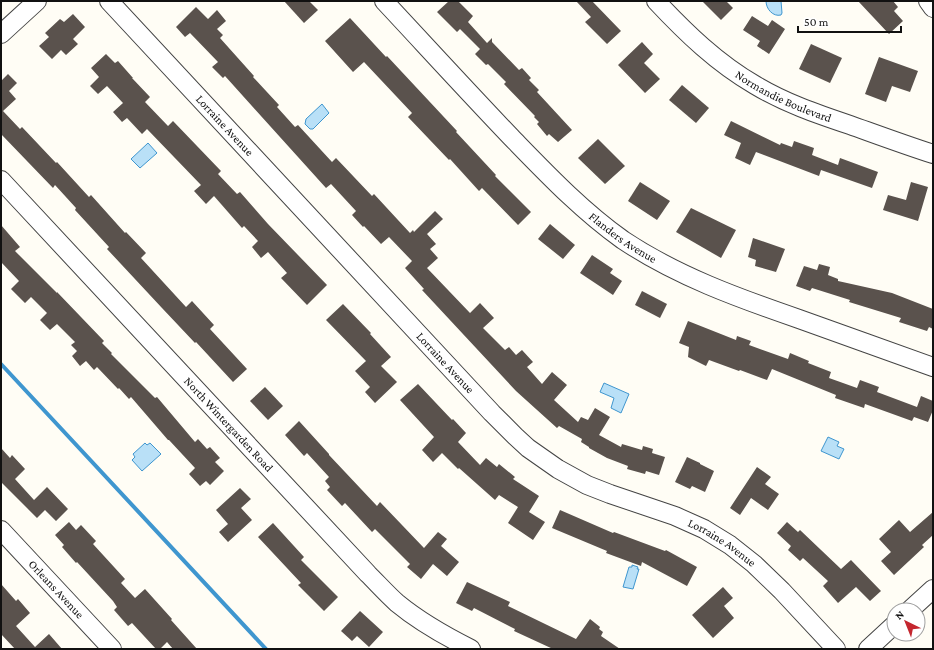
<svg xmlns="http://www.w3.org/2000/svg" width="934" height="650" font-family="'Crimson Pro',serif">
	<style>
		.water { fill: #b9e0f7; stroke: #3f96cf }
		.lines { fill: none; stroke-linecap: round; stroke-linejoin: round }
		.stream { stroke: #3f96cf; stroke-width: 4 }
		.building { fill: #5a524d }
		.minor-casing { stroke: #444; stroke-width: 20 }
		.minor { stroke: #fff; stroke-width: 18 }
		.labels { text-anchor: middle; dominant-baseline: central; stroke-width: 4; stroke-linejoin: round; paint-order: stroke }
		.street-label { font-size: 12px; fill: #111; stroke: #fff }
	</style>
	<rect width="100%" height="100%" fill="#fffdf5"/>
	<!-- water -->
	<g class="water">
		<path d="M 766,1 L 781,1 L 782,13 L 781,15 C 773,17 766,9 766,1 Z"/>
		<polygon points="322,104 329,113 313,129 310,129 305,124 306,119"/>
		<polygon points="148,143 157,153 140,168 131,159"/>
		<polygon points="604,383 629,394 621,413 611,408 614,398 600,392"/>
		<polygon points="828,437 839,442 837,446 844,449 839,459 821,451"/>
		<polygon points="145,443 147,445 150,443 161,454 142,471 132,460 135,457 133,454"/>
		<polygon points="632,565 638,567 637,569 639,569 633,589 623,587 629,567 632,567"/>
	</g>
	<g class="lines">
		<!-- stream -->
		<polyline class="stream" points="1,364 266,649"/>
	</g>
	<!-- building -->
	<g class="building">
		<polygon points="284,1 309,1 318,10 304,23"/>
		<polygon points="449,1 458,1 473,16 468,22 487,43 492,38 492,42 519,70 522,68 531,78 529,80 539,90 537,92 572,130 558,142 549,134 547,136 537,124 539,122 534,117 535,116 504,84 506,82 488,64 486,65 475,54 480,49 460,29 457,32 437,12"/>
		<polygon points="576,1 592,1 621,31 607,44 585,22 591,17"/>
		<polygon points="702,1 726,1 733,8 721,20"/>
		<polygon points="858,1 893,1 898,7 894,11 903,21 889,34"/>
		<polygon points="196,7 208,19 217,10 226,21 217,29 223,35 220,38 254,76 253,77 279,105 277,107 295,127 298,125 332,162 336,158 372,196 374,194 410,233 413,230 414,232 435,211 443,219 427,234 436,244 430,249 438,258 427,268 470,313 480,303 494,318 483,328 505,350 509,347 516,355 522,350 533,362 527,367 542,384 552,372 567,385 554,400 578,422 581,417 588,420 595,408 610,417 599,435 621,447 622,444 642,450 643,446 653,449 652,453 665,457 659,475 646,471 645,474 627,469 628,466 607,458 589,448 589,447 581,442 582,439 559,426 557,428 516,391 422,290 424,289 405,268 412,261 389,237 381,244 364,226 363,227 352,215 356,211 331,184 326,188 225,76 223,78 212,67 218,62 190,33 185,37 176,27"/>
		<polygon points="73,14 85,27 73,39 78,44 66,55 61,50 52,59 39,46 49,37 45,33 60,19 64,22"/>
		<polygon points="752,16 768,26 772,20 785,29 769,54 757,46 760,41 743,30"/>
		<polygon points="350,18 386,57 387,56 457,131 456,132 496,175 495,176 531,212 518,225 482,188 479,191 450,159 449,160 408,117 412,113 364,62 353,72 325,41"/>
		<polygon points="642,42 653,54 644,63 660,79 645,93 618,65"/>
		<polygon points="811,44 842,58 830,83 799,69"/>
		<polygon points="106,54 115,63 118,61 133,78 132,78 150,97 145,102 168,126 173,121 221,171 218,174 237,194 240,192 268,224 327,285 307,305 281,278 287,273 268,252 261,258 252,247 258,241 244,226 242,228 214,196 206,204 194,191 201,185 147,129 142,134 127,118 122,122 113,112 123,103 107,86 98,94 90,86 99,77 91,68"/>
		<polygon points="879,57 918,71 910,92 892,86 886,102 865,94"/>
		<polygon points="8,74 17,83 9,91 16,99 3,111 20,129 22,127 56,163 57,162 89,197 91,195 125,233 126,232 146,253 141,258 186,307 192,301 214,325 210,329 247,369 233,382 196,342 195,343 162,308 107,249 109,247 75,210 76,208 55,185 53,188 1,134 1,81"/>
		<polygon points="682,85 709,108 696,123 669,100"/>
		<polygon points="731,121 780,145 781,143 792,147 794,141 814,148 812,155 838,165 840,158 878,172 872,188 821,170 819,176 756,152 750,165 735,158 741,143 724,135"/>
		<polygon points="598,139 625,166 605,184 578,158"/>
		<polygon points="640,182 670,201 657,220 628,201"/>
		<polygon points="911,182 928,187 918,221 883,210 888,195 906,200"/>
		<polygon points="691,208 736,230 721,258 676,232"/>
		<polygon points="550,224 575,245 563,259 538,239"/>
		<polygon points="1,225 20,247 15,251 57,293 57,292 104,341 102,343 112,353 111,354 155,398 157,397 195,442 198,439 207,449 210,447 220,458 215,462 224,471 210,485 206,481 200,486 189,474 195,468 169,440 168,440 131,397 129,399 119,388 118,389 97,367 94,370 86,361 80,366 72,356 77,351 71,345 75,342 57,324 50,330 40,320 47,313 31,297 25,303 11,289 19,281 1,262"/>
		<polygon points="753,238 785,249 776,272 755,266 756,260 748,257"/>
		<polygon points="592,255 613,269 610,273 622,281 613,295 580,273"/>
		<polygon points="819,264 830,267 828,275 838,279 838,281 892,293 933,309 933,329 929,327 927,331 899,322 901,318 849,302 850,300 812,288 810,291 796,286 804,266 817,270"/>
		<polygon points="642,291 667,304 660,318 635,305"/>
		<polygon points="343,304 371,333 370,334 391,357 381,366 397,382 375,403 365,392 370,387 355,371 366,361 326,320"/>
		<polygon points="688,321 736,340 737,336 751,341 749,345 788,359 790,353 809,361 808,363 831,372 829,378 857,388 860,380 879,387 877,392 917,407 921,396 933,401 933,410 928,422 914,417 912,421 865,404 864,408 835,398 836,395 772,369 767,380 740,370 739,371 709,360 706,366 688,357 689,347 679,343"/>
		<polygon points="418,384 452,420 453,419 466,433 458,442 480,465 486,458 497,467 499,464 515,477 513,479 539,496 529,512 545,522 533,540 508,523 518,507 499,495 495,500 459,468 458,469 442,453 433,462 422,450 434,437 400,400"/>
		<polygon points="265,387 283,406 268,420 250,401"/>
		<polygon points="299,421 329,454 329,455 377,506 380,502 424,548 438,532 447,539 441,546 459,562 447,576 433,564 421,579 407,567 410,564 375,529 372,532 345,503 342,506 327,490 330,487 325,481 329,477 307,453 304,456 285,435"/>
		<polygon points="1,448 10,458 12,455 25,469 15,479 34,500 47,487 68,509 56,521 45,510 37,518 1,482"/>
		<polygon points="687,457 700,463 700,464 714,471 705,492 692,486 690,489 675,482"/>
		<polygon points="757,467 771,477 765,484 779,494 768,510 751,498 740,515 730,508"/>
		<polygon points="240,488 251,499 241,508 252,520 228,542 219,532 228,524 216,510"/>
		<polygon points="560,510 613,533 614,532 665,551 666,550 697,567 687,586 642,562 641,566 606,553 607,551 552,528"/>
		<polygon points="933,512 933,535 922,545 924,547 894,575 881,561 891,552 879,539 899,520 910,532"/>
		<polygon points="69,522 76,530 81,525 96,541 93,544 125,579 121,583 135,598 145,589 172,619 171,620 197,649 173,649 167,642 160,649 156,649 132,623 128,626 114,610 117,607 113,601 77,562 76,563 62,547 64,545 55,535"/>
		<polygon points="787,522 798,532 800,530 841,569 851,560 881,591 870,601 856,587 838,603 823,586 828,581 803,558 800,561 788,550 791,546 777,533"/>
		<polygon points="273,523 304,557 301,560 338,597 324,611 298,585 301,583 258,537"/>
		<polygon points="467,582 510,602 508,606 576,639 590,619 600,627 599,629 603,632 601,636 620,649 553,649 514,631 515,629 474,608 472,611 456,603"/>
		<polygon points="1,584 16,601 18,599 30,613 16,626 35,647 49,634 62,649 15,649 1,634"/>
		<polygon points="723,587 733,598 724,606 734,618 713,638 692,615"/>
		<polygon points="360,611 383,632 369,647 357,636 352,641 341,631"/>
	</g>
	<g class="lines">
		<!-- minor casing -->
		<g class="minor-casing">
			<g id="minor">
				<path id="s1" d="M 109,1 L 492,413 L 515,436 L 528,448 L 558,469 L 587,485 L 610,494 L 675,516 L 704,529 L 730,545 L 754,564 L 782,591 L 836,649"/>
				<path id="s2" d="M 384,1 C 426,46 468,92 511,137 C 547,174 581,210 623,240 C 677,276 738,298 799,319 C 844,335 888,351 933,367"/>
				<path id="s3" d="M 656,1 C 686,33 717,63 755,85 C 785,103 817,114 850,125 C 878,135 905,145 933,154"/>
				<polyline points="928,1 933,8"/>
				<polyline points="1,34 37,1"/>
				<path id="s4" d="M 1,180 L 368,574 C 378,584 387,594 397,603 C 420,622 445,636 471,649"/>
				<path id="s5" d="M 1,530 L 112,649"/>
				<polyline points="910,610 933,589"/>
				<polyline points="868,649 894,625"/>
			</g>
		</g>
		<!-- minor -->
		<use href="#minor" class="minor"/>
	</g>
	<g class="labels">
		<!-- street labels -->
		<g class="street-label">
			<text stroke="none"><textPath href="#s3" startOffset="161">Normandie Boulevard</textPath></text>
			<text stroke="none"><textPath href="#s1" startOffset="170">Lorraine Avenue</textPath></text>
			<text stroke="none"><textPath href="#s2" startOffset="337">Flanders Avenue</textPath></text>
			<text stroke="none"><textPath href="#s1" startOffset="494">Lorraine Avenue</textPath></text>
			<text stroke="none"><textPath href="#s4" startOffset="334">North Wintergarden Road</textPath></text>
			<text stroke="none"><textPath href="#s1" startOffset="830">Lorraine Avenue</textPath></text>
			<text stroke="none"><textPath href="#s5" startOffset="81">Orleans Avenue</textPath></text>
		</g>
	</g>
	<!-- border -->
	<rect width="934" height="650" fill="none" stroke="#111111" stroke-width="4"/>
	<!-- north arrow -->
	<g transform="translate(906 622) rotate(317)"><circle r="19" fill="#ffffff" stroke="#a0a0a0"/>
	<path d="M0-3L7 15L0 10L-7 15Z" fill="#c4262e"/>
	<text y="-6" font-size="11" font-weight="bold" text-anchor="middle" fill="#111111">N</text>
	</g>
	<!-- scale -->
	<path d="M798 26v6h103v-6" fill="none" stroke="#111111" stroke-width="2"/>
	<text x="804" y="26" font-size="12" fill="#111111" stroke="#ffffff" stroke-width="3" paint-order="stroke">50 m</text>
</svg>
